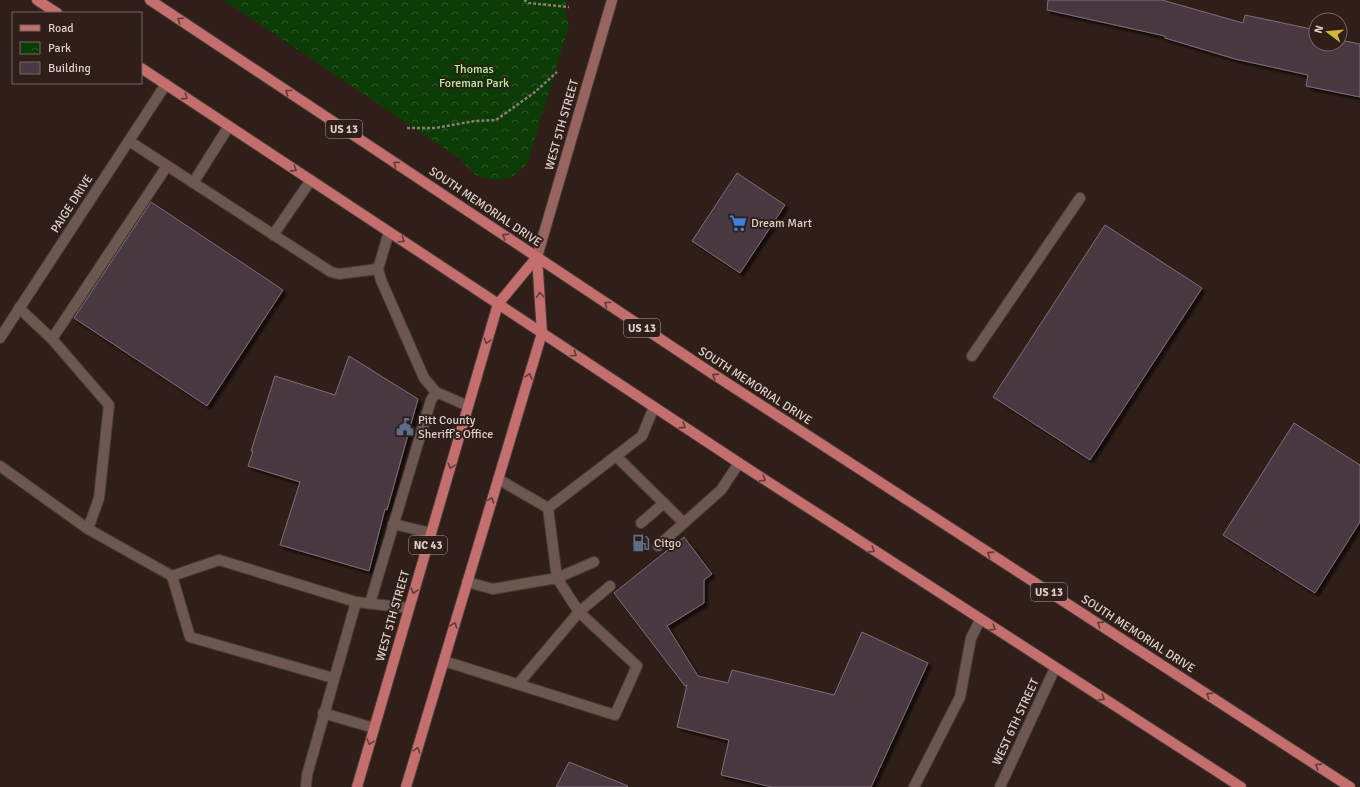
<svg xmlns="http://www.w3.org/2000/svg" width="1360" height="787" font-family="Signika,sans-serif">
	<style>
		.park { fill: url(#park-crowns) }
		.building { fill: #4a3942; stroke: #806c77; filter: url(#shadow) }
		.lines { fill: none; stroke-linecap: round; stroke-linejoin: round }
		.lane-casing { stroke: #4a3c38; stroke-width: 12 }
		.street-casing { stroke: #4a3c38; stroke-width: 12 }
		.secondary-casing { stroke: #4a3c38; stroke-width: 12 }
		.primary-casing { stroke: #4a3c38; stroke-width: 12 }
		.path { stroke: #8b7c76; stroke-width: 2.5; stroke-dasharray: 3 2; stroke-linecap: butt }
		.lane { stroke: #6c5850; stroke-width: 10 }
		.street { stroke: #6c5850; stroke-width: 10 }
		.secondary { stroke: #98645f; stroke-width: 10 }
		.primary { stroke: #c46f6e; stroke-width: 10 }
		.oneway { stroke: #643b36 }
		.labels { text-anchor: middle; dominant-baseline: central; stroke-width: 4; stroke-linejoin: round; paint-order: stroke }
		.shield { fill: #301f18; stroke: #a89b95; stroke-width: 1 }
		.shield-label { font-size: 11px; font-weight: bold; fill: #dcd0cb }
		.park-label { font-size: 12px; fill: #a3f997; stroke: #301f18 }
		.street-label { font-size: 12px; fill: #dcd0cb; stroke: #301f18 }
		.poi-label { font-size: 12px; fill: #dcd0cb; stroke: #301f18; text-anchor: start }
	</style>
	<defs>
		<pattern id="park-crowns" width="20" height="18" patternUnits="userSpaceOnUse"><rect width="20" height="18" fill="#0c3c05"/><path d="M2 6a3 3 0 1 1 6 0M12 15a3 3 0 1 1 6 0" fill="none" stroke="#2f5728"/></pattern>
		<filter id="shadow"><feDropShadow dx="3.5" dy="3.5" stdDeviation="1" flood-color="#0009"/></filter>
	</defs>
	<rect width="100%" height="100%" fill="#301f18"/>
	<!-- park -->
	<path class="park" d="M 224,0 L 567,0 C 565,10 564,15 569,25 L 527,164 L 517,173 L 508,179 L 493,180 L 475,175 L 459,158 Z"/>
	<!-- building -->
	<g class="building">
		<polygon points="1048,0 1162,0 1243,23 1245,15 1316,30 1316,44 1340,44 1340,40 1360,44 1360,97 1306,86 1308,75 1235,59 1165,38 1165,36 1047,10"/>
		<polygon points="737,173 785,205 740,273 692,241"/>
		<polygon points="151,202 283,290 207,406 74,318"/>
		<polygon points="1105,225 1202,288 1090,460 993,397"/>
		<polygon points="349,356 418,399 387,510 385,509 369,571 280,545 300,482 248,466 253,451 251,451 275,376 335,395"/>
		<polygon points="1294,423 1360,465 1360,522 1315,593 1223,535"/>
		<polygon points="684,537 712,574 704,580 704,603 667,626 698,676 728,683 732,670 834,695 862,632 928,663 871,787 772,787 721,775 729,740 677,727 687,685 685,686 614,593"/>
		<polygon points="569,762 628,786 627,787 556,787"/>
	</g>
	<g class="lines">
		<!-- lane casing -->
		<g class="lane-casing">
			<g id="lane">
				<polyline points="129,141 331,272 339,274 378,269"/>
				<polyline points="193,183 229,126"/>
				<polyline points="389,232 378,269 381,280 424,378 436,392 468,406"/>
				<polyline points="273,235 311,180"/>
				<polyline points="19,308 52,339"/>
				<polyline points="972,356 1080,198"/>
				<polyline points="616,456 684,523"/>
				<polyline points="0,466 88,529 99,498 109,405 52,339 167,166"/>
				<polyline points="498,479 548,508"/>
				<polyline points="641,523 664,503"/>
				<polyline points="393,524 431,533"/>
				<polyline points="88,529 172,576 219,560 356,602"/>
				<polyline points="658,546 721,490 739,463"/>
				<polyline points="172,576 190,637 333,678"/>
				<polyline points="467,582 493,589 557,578 594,562"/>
				<polyline points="610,586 579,612 557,578 548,508 642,436 654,407"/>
				<polyline points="370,603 431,400 436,392"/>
				<polyline points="444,661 615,715 637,666 579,612 518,684"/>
				<polyline points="323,713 374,728"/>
				<polyline points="306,787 307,775 356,602 409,608"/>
				<polyline points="914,787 960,697 971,638 980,620"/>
			</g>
		</g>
		<!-- street casing -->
		<g class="street-casing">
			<g id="street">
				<polyline points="0,338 166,84"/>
				<polyline points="1000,787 1055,668"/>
			</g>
		</g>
		<!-- secondary casing -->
		<g class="secondary-casing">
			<polyline id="secondary" points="537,257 612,0"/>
		</g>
		<!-- primary casing -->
		<g class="primary-casing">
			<g id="primary">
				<polyline points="37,0 57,13"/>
				<polyline points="150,0 713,374 1350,787"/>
				<polyline points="141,68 739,463 1241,787"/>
				<polyline points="357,787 498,304 537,257"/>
				<polyline points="406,787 542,333 537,257"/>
			</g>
		</g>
		<!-- path -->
		<g class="path">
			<polyline points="524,0 529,3 569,7"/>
			<polyline points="407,128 435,128 475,121 496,120 535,92 557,72"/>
		</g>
		<!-- lane -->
		<use href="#lane" class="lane"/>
		<!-- street -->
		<use href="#street" class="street"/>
		<!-- secondary -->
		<use href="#secondary" class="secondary"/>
		<!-- primary -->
		<use href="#primary" class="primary"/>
	</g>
	<!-- one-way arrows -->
	<defs><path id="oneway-chevron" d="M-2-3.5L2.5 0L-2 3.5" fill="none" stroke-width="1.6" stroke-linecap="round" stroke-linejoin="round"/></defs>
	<g class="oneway">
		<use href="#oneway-chevron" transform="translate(180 20) rotate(-146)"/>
		<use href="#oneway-chevron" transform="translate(288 92) rotate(-146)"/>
		<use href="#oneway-chevron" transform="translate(185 97) rotate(33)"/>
		<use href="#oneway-chevron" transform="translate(396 164) rotate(-146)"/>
		<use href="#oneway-chevron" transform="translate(294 169) rotate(33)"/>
		<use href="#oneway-chevron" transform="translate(505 236) rotate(-147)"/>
		<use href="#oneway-chevron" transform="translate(402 240) rotate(34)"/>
		<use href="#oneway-chevron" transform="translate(540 295) rotate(-93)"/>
		<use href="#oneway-chevron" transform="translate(607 304) rotate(-146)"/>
		<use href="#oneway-chevron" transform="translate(487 341) rotate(106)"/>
		<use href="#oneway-chevron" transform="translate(574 354) rotate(34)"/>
		<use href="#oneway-chevron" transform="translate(529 376) rotate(-73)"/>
		<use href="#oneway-chevron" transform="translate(715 376) rotate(-147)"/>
		<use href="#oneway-chevron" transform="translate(683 426) rotate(33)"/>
		<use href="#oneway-chevron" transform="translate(451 466) rotate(106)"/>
		<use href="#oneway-chevron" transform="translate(763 479) rotate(33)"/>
		<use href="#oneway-chevron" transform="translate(491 500) rotate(-73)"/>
		<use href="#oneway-chevron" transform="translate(872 550) rotate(33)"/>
		<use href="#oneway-chevron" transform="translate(990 554) rotate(-147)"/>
		<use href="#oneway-chevron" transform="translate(414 591) rotate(106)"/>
		<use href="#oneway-chevron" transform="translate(1100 624) rotate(-147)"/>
		<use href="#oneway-chevron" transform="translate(454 625) rotate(-73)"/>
		<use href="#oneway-chevron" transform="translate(993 628) rotate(33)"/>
		<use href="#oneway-chevron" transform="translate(1209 695) rotate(-147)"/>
		<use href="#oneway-chevron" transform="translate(1102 698) rotate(33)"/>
		<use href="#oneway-chevron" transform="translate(370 742) rotate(106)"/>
		<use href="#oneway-chevron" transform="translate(417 750) rotate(-73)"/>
		<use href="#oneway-chevron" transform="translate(1318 766) rotate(-147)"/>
	</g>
	<!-- icons -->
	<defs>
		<g id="supermarket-bare" transform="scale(1.38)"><path d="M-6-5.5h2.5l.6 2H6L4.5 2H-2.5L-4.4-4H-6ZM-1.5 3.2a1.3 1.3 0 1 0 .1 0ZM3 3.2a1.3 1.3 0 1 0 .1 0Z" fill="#3f7fe0" stroke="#301f18" stroke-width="2.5" paint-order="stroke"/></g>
		<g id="civic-bare" transform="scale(1.38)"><path d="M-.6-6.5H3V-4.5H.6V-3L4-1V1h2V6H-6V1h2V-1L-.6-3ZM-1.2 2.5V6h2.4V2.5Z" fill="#5c6f8a" stroke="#301f18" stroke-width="2.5" paint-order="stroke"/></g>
		<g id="fuel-bare" transform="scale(1.38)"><path d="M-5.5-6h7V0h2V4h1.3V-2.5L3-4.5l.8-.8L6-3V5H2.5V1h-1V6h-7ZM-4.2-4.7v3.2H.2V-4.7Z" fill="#5c6f8a" stroke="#301f18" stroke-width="2.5" paint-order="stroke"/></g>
	</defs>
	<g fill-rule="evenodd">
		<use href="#supermarket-bare" x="738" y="223"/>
		<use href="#civic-bare" x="405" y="427"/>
		<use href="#fuel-bare" x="641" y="543"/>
	</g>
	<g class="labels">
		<!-- shield labels -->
		<g class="shield">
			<rect x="326" y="120" width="36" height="18" rx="3"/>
			<rect x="624" y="319" width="36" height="18" rx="3"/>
			<rect x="409" y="536" width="38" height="18" rx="3"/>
			<rect x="1031" y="583" width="36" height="18" rx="3"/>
		</g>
		<g class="shield-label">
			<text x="344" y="129">US 13</text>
			<text x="642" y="328">US 13</text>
			<text x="428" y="545">NC 43</text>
			<text x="1049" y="592">US 13</text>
		</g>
		<!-- park labels -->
		<g class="park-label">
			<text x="474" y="69">Thomas<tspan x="474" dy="14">Foreman Park</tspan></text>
		</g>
		<!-- street labels -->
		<g class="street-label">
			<text transform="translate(562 125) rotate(-74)">WEST 5TH STREET</text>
			<text transform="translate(72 204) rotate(-57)">PAIGE DRIVE</text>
			<text transform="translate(485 207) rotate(34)">SOUTH MEMORIAL DRIVE</text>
			<text transform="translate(755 386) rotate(33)">SOUTH MEMORIAL DRIVE</text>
			<text transform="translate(393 616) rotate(-74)">WEST 5TH STREET</text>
			<text transform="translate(1138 634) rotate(33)">SOUTH MEMORIAL DRIVE</text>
			<text transform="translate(1016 722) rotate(-65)">WEST 6TH STREET</text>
		</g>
		<!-- poi labels -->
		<g class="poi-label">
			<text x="751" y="223">Dream Mart</text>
			<text x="418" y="420">Pitt County<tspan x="418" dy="14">Sheriff's Office</tspan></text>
			<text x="654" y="543">Citgo</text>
		</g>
	</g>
	<!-- legend -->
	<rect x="12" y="12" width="130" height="72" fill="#301f18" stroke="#756660"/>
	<rect x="20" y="25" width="20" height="6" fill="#c46f6e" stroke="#756660"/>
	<text x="48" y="32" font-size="12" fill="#dcd0cb">Road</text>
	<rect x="20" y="42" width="20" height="12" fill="url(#park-crowns)" stroke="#756660"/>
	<text x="48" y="52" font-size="12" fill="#dcd0cb">Park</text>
	<rect x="20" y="62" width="20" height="12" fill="#4a3942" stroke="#756660"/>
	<text x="48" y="72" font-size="12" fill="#dcd0cb">Building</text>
	<!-- north arrow -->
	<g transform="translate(1328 32) rotate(286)"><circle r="19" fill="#301f18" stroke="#756660"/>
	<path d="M0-3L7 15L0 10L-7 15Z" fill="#d0b736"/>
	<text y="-6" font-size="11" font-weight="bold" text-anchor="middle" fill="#dcd0cb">N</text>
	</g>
</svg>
